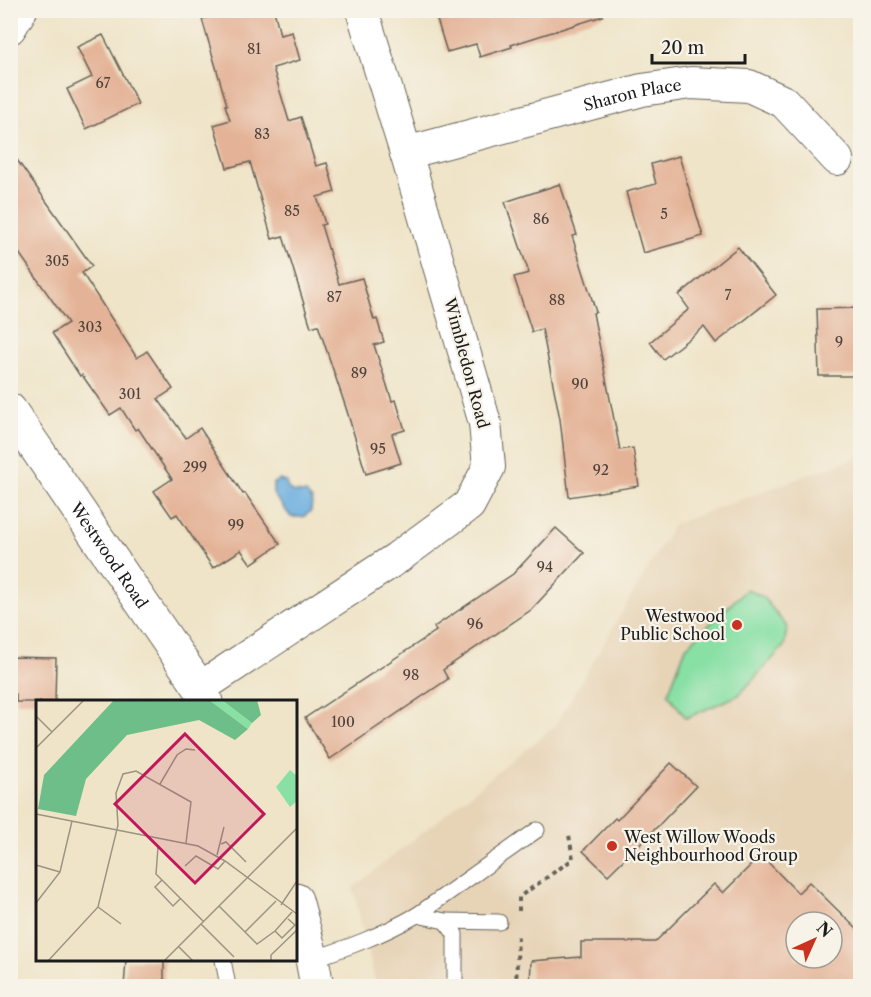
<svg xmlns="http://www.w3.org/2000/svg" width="871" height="997" font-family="'Libre Caslon Text',serif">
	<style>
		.built { fill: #e7d4b7; fill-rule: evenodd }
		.green { fill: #88e0a5; stroke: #527e60; stroke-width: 1.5 }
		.water { fill: #6aaedf; stroke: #43657e; stroke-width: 1.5 }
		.building { fill: #e4b397; fill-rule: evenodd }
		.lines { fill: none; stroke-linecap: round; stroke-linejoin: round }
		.service-casing { stroke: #666258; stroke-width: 17 }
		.minor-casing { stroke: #666258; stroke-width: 34 }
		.tertiary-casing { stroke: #666258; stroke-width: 35 }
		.path { stroke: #666258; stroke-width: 4; stroke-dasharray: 4.5 4.5; stroke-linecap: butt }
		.service { stroke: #fff; stroke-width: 15 }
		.minor { stroke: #fff; stroke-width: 32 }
		.tertiary { stroke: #fff; stroke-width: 33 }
		.poi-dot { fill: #c8321e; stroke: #f7f3e8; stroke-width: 2 }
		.labels { text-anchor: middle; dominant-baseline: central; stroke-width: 4.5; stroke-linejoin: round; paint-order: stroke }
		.number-label { font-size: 14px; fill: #4e423b }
		.street-label { font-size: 16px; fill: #1c1c1c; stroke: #f7f3e8 }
		.poi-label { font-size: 16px; fill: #1c1c1c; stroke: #f7f3e8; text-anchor: end }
		.inset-road { fill: none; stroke: #9b9483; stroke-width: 1.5 }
		.view { fill: #c2185b; fill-opacity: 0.15; stroke: #c2185b; stroke-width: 3 }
		.inset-edge { fill: none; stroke: #1c1c1c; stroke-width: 3 }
	</style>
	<rect width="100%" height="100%" fill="#f7f3e8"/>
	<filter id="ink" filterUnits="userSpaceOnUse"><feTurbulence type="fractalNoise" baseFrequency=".0167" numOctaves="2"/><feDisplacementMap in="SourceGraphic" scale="12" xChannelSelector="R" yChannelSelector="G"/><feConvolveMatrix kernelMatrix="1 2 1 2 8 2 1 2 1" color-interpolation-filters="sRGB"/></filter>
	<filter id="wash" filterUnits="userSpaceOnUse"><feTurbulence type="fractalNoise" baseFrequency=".008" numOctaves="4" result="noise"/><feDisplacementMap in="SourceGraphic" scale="24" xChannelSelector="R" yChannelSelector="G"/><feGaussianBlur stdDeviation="1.35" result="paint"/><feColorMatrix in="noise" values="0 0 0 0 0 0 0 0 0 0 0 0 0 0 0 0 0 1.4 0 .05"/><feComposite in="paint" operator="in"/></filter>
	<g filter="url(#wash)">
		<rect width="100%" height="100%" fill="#efe4c8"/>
		<!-- built -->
		<path class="built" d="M 860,456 L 860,986 L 376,986 L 353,888 L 555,726 L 674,524 ZM 796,922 L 832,922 L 832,958 L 796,958 Z"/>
		<!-- green -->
		<polygon class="green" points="747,589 763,597 787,627 784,646 739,695 686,718 668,694 686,647"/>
		<!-- water -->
		<polygon class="water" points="279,480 287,482 287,487 292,492 306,493 312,500 311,511 303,517 291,517 273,494 273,484"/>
		<g id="blocks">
			<!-- building -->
			<g class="building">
				<polygon points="234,10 274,10 280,35 292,32 300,60 273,68 289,121 301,117 316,166 327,163 335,192 317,197 325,224 321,225 339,284 362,278 374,320 377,319 384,342 374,345 392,401 396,400 405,430 392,434 401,463 366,474 346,408 318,325 311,327 283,236 272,239 250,162 227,168 214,125 230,120 225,105 227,105 202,19"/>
				<polygon points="434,10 602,10 603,16 511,45 512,47 480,57 476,44 447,52"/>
				<polygon points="103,35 138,104 86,129 67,89 92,77 77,47"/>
				<polygon points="10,150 92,266 82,273 137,358 147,351 173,389 158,399 186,438 200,428 243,494 245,493 280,544 251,564 241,550 213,568 177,514 172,517 154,491 172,479 138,428 135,430 121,408 110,415 82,375 80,376 52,333 68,323 10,240"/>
				<polygon points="679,156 703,236 643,253 626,192 656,184 651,164"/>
				<polygon points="560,184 577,235 572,236 596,312 593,313 620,450 633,448 639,486 569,497 560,419 542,329 532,332 514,277 529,273 505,202"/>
				<polygon points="738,247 776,295 716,343 704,327 663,359 650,342 689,309 679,295"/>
				<polygon points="861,308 861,376 819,376 817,309"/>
				<polygon points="556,528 584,553 531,610 443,670 448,679 330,759 305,718 436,631 434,627 513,574"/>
				<polygon points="10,657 56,658 55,702 16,702 16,694 10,694"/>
				<polygon points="671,763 696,786 659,825 608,875 583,851 615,818 617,820"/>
				<path d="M 761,855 L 798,893 L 809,882 L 861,933 L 861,987 L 530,987 L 531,961 L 581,957 L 581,942 L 655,942 L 714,884 L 723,893 ZM 796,922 L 832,922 L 832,958 L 796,958 Z"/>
				<polygon points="126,960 164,960 164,987 124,987"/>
			</g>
		</g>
	</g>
	<g filter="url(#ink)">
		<use href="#blocks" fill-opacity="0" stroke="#666258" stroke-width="1.5"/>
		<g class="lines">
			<!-- service casing -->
			<g class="service-casing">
				<g id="service">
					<polyline points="417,915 445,921 455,934 455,986"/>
					<polyline points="445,921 499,922"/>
					<path d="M 312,959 C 350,947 382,935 417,915 L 537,830"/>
					<polyline points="223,960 228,986"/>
				</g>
			</g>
			<!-- minor casing -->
			<g class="minor-casing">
				<g id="minor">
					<polyline points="10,28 21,10"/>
					<path id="s1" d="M 406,153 L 642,90 L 691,83 L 749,86 L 784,102 L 837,159"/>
					<polyline points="200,688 397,558 469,505 489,467 485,423 406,153 362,10"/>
				</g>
			</g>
			<!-- tertiary casing -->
			<g class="tertiary-casing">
				<g id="tertiary">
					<path id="s2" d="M 10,410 L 200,688 L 206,702"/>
					<polyline points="296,900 312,959 317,986"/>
				</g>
			</g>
			<!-- path -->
			<g class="path">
				<polyline points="519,911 519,897 573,859 569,835"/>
				<polyline points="516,986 518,936"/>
			</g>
			<!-- service -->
			<use href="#service" class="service"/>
			<!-- minor -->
			<use href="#minor" class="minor"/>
			<!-- tertiary -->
			<use href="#tertiary" class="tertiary"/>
		</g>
	</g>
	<!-- markers -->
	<g class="poi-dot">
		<circle cx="737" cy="625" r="6"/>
		<circle cx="612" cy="846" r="6"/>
	</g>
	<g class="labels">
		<!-- number labels -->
		<g class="number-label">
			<text x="254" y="49">81</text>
			<text x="103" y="83">67</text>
			<text x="262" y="134">83</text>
			<text x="292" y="211">85</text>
			<text x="664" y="214">5</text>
			<text x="541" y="219">86</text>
			<text x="57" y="261">305</text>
			<text x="728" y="295">7</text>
			<text x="334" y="297">87</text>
			<text x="557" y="300">88</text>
			<text x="90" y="327">303</text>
			<text x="839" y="342">9</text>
			<text x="359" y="373">89</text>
			<text x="580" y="384">90</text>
			<text x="130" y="394">301</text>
			<text x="378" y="449">95</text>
			<text x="195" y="467">299</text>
			<text x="601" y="470">92</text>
			<text x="236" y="525">99</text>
			<text x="545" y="567">94</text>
			<text x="475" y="624">96</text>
			<text x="411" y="675">98</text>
			<text x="343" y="722">100</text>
		</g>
		<!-- street labels -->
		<g class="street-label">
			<text stroke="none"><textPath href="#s1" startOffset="234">Sharon Place</textPath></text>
			<text transform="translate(467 363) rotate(75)">Wimbledon Road</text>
			<text stroke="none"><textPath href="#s2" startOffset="176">Westwood Road</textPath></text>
		</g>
		<!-- poi labels -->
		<g class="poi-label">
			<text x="725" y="616">Westwood<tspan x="725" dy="18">Public School</tspan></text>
			<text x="624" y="837" text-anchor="start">West Willow Woods<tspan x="624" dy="18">Neighbourhood Group</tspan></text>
		</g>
	</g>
	<!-- overview -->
	<g transform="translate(36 700)">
		<rect width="261" height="261" fill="#efe4c8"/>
		<path d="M 173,0 L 186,0 L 216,23 L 212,29 ZM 254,70 L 261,76 L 261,101 L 254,107 L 240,87 Z" fill="#88e0a5"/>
		<path d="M 78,0 L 173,0 L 212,29 L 199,40 L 163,20 L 91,35 L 50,79 L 40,116 L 2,109 L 8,75 ZM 186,0 L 221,0 L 225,15 L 216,23 Z" fill="#6ebe8a"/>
		<path class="inset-road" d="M 0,16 L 16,32M 0,48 L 48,0M 124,84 L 141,55 L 150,49 L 159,50M 0,114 L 162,146 L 189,161 L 261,214M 185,144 L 190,142 L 210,162M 122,147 L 120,174 L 167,221M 181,155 L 188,127M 0,165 L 24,172M 149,166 L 160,156 L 182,169 L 189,161M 211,178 L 261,128M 126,180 L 119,187 L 137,206 L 144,199M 0,203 L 24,172 L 36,121M 245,205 L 261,181M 183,206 L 209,232 L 240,201M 62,207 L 85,224M 165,224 L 198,257M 239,231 L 246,238 L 259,225 L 252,219M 209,232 L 221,244 L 239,231 L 256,212M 142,246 L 157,261M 12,261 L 62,207 L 82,125 L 80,93 L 87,74 L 100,71 L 155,102 L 150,143M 128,261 L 211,178M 235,261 L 235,255 L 261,230"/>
		<path class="view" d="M 149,34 L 228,114 L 159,183 L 79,104 Z"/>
		<rect width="261" height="261" class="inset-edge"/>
	</g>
	<!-- margin -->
	<rect width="871" height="997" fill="none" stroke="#f7f3e8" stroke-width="36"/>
	<!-- north arrow -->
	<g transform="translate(814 940) rotate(45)"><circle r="28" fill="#f7f3e8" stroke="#9f9d96" stroke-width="1.5"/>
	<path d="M0-4.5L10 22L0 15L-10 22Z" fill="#c8321e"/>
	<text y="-9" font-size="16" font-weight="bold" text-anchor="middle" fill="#1c1c1c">N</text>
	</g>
	<!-- scale -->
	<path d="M652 54v9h93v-9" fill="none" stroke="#1c1c1c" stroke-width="3"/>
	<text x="661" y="54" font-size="18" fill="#1c1c1c" stroke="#f7f3e8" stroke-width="4.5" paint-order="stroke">20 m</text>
</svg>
